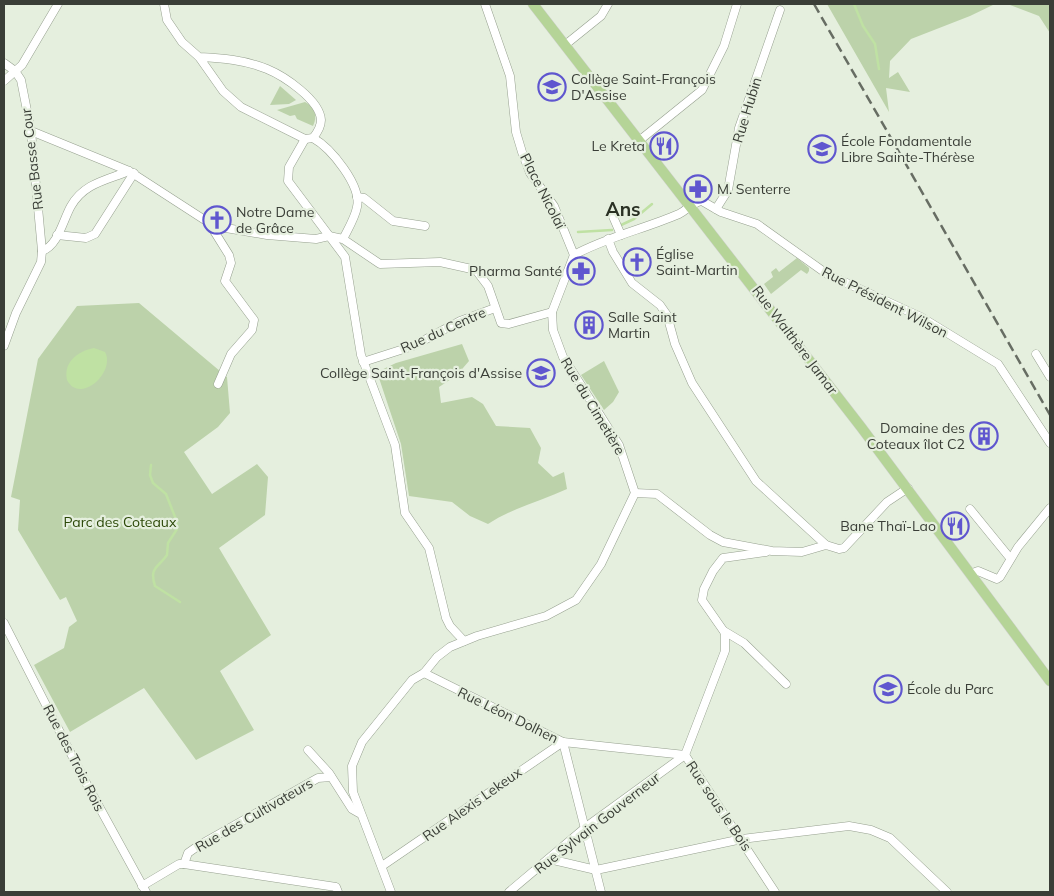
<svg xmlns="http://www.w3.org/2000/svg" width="1054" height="896" font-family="Mulish,sans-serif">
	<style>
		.green { fill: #bcd2aa }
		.water { fill: #bfe1a3 }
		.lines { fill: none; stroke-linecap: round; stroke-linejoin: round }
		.stream { stroke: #bfe1a3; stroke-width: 2.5 }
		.minor-casing { stroke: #96a08f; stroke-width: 9 }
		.major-casing { stroke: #d0d1cf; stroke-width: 11 }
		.minor { stroke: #fff; stroke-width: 8 }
		.major { stroke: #b5d497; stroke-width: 10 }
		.rail { stroke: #676d63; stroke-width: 2.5; stroke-dasharray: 10 5; stroke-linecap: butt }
		.labels { text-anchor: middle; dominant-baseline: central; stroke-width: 4.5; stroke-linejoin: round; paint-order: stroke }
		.poi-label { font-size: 14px; fill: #3a3e37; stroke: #e5efde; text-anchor: start }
		.street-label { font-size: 14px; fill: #3a3e37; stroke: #e5efde }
		.park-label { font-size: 14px; fill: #2b4807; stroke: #e5efde }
		.district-label { font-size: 19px; font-weight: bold; fill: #2a3124; stroke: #e5efde }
	</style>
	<rect width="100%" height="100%" fill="#e5efde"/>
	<!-- green -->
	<g class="green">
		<polygon points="827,4 995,4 970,16 911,39 890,61 889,78 898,72 910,92 886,88 889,112"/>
		<polygon points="1050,4 1050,33 1039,16 1010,5"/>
		<polygon points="280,86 296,100 289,104 270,105"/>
		<path d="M 305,102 C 315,107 318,116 313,126 L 297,119 L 295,115 L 290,116 L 277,110 Z"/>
		<polygon points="797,258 809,268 809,271 807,274 801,270 771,294 764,284 773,277 771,272 776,268 779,272"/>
		<polygon points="139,303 227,377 230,413 218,427 184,452 212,494 257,464 268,477 265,515 219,548 271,635 220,671 254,730 196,760 144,688 70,732 34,665 64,648 69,627 77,621 66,597 60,600 18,530 20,500 11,497 38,359 77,306"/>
		<path d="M 462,344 L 469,361 L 457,375 L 439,387 L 441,403 L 472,397 L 483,404 L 496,426 L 530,428 L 541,448 L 538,463 L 553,477 L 564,472 L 567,489 C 541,501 512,508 488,524 L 470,516 L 452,502 L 409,496 L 401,444 L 377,372 L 396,363 Z"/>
		<polygon points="604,361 619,392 613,402 604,410 581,375"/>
	</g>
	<!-- water -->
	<path class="water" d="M 94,348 L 105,352 C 116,372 80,405 67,380 C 63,362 78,351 94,348 Z"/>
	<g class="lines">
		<!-- stream -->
		<g class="stream">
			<polyline points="854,4 863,26 875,44 879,69"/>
			<polyline points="619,226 634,219 652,204"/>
			<polyline points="578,232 612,230"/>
			<path d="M 151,465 L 150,475 L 153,483 L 166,494 L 177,522 L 177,529 L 168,543 L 167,555 C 158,568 149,567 155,586 L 180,602"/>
		</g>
		<!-- minor casing -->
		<g class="minor-casing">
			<g id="minor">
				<path d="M 164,4 L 167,20 L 182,42 L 199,57 L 223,91 L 241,107 L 305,139 L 313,138 C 317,133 321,127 321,120 C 320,100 284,76 267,69 C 245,60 222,58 199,57"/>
				<polyline points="565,45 601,16 608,4"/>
				<polyline points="4,63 15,71 21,80 31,131 42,251 41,262 16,313 4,346"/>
				<polyline points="4,81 22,65 58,4"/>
				<polyline points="31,131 129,171 214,226 267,235 316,239 329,236 343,239 380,264 440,262 476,270 488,286 501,323 509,324 552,312"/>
				<path d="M 313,138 C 331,148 362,186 357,207 C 355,218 348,229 343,239"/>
				<polyline points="305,139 289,167 288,181 345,257 361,355 395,445 405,513 429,548 446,618 450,626 464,641"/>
				<polyline points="640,140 702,90 724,46 737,4"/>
				<polyline points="357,197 364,198 393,221 425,226"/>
				<polyline points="716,209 728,190 739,128 780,10"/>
				<polyline points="611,212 621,235"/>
				<polyline points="214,226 214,231 229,255 231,263 225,281 254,320 252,330 231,354 218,384"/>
				<polyline points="57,235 86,238 95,234 134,173"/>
				<polyline points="608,239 613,252 632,283 660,305 667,315 675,344 692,383 756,481 826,545"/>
				<path d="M 42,251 C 58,246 63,220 71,206 C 84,183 107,180 129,171"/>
				<path d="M 574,255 C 607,237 644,229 679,214 C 687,210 693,202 702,201 L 721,212 L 757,224 L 827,274 L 921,317 L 998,364 L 1050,443"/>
				<polyline points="1036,354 1050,377"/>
				<polyline points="363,362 413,346 460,321 495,308"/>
				<polyline points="635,493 657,494 710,535 723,542 772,551 802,552 826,545 839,549 844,548 887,502 908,488"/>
				<polyline points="970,509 1010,558"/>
				<polyline points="970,574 978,571 997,579 1000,577 1018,547 1050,508"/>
				<polyline points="4,623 85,781 146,892"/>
				<polyline points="724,631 744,643 786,684"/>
				<polyline points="424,673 563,742 685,755"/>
				<polyline points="563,742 601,892"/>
				<polyline points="308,750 329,773 352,809 359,813"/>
				<polyline points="685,755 725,651 725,633 702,600 704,589 713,571 723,558 766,552"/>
				<polyline points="685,755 775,892"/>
				<polyline points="549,859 596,870 742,839 849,826 871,830 890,838 947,892"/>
				<polyline points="184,864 188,853 198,846 318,778 331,777"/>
				<polyline points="382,866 563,742"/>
				<polyline points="142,886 179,864 184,864 336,887 338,892"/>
				<polyline points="391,892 353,792 352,766 362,742 412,680 424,673 437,657 450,647 477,636 546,616 576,600 601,564 635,493 619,445 563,357 553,330 552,312 574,255 554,206 530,173 522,152 516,132 510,76 485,4"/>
				<polyline points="509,892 586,827 685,755"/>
			</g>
		</g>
		<!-- major casing -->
		<g class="major-casing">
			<polyline id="major" points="533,4 861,427 1050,681"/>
		</g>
		<!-- minor -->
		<use href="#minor" class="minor"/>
		<!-- major -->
		<use href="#major" class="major"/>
		<!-- rail -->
		<polyline class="rail" points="814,4 1050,415"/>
	</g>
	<!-- icons -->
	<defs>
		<g id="school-ring" transform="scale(1.4375)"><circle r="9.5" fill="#e5efde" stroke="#5f56cf" stroke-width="1.5"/><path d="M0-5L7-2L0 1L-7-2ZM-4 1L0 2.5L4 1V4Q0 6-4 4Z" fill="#5f56cf"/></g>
		<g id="restaurant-ring" transform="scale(1.4375)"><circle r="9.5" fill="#e5efde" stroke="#5f56cf" stroke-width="1.5"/><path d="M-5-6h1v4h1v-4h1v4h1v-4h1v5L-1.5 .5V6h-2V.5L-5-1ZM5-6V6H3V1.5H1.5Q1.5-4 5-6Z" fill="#5f56cf"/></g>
		<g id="pharmacy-ring" transform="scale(1.4375)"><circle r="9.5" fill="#e5efde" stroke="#5f56cf" stroke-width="1.5"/><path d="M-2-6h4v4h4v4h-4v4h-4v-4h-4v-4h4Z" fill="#5f56cf"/></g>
		<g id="church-ring" transform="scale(1.4375)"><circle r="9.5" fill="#e5efde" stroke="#5f56cf" stroke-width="1.5"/><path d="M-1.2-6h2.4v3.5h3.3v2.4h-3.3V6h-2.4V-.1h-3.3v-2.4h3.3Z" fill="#5f56cf"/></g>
		<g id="building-ring" transform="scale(1.4375)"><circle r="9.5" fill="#e5efde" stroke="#5f56cf" stroke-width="1.5"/><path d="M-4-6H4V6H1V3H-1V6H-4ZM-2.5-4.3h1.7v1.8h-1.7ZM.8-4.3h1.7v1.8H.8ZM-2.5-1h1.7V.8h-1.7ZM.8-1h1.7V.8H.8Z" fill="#5f56cf"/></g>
	</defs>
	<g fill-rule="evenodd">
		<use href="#school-ring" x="552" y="87"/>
		<use href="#restaurant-ring" x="664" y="146"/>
		<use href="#school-ring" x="822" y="149"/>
		<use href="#pharmacy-ring" x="698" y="189"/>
		<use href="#church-ring" x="217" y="220"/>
		<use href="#church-ring" x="637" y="262"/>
		<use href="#pharmacy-ring" x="581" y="271"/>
		<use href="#building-ring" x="589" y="325"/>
		<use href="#school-ring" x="541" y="373"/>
		<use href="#building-ring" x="984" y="436"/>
		<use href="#restaurant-ring" x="955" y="526"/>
		<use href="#school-ring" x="888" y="689"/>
	</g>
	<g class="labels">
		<!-- poi labels -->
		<g class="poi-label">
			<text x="571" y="79">Collège Saint-François<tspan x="571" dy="16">D'Assise</tspan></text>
			<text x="841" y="141">École Fondamentale<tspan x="841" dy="16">Libre Sainte-Thérèse</tspan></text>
			<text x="645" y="146" text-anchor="end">Le Kreta</text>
			<text x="717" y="189">M. Senterre</text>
			<text x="236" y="212">Notre Dame<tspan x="236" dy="16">de Grâce</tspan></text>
			<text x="656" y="254">Église<tspan x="656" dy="16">Saint-Martin</tspan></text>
			<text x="562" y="271" text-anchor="end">Pharma Santé</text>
			<text x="608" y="317">Salle Saint<tspan x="608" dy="16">Martin</tspan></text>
			<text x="522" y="373" text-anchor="end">Collège Saint-François d'Assise</text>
			<text x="965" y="428" text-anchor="end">Domaine des<tspan x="965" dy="16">Coteaux îlot C2</tspan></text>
			<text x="936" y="526" text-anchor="end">Bane Thaï-Lao</text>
			<text x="907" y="689">École du Parc</text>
		</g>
		<!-- street labels -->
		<g class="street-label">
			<text transform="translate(747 110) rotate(-73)">Rue Hubin</text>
			<text transform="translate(32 159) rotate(-97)">Rue Basse Cour</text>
			<text transform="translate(543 191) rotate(63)">Place Nicolaï</text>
			<text transform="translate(885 302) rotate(27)">Rue Président Wilson</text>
			<text transform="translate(443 330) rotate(-24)">Rue du Centre</text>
			<text transform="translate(795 340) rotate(53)">Rue Walthère Jamar</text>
			<text transform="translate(593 406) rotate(59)">Rue du Cimetière</text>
			<text transform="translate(508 715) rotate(26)">Rue Léon Dolhen</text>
			<text transform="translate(74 758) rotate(63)">Rue des Trois Rois</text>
			<text transform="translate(472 804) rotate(-35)">Rue Alexis Lekeux</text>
			<text transform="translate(719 806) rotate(56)">Rue sous le Bois</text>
			<text transform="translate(254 815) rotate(-30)">Rue des Cultivateurs</text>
			<text transform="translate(597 823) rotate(-38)">Rue Sylvain Gouverneur</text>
		</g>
		<!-- park labels -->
		<g class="park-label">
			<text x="120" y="522">Parc des Coteaux</text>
		</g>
		<!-- district labels -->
		<g class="district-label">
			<text x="623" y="209">Ans</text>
		</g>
	</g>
	<!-- border -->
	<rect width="1054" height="896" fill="none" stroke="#3a3e37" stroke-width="10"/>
</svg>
